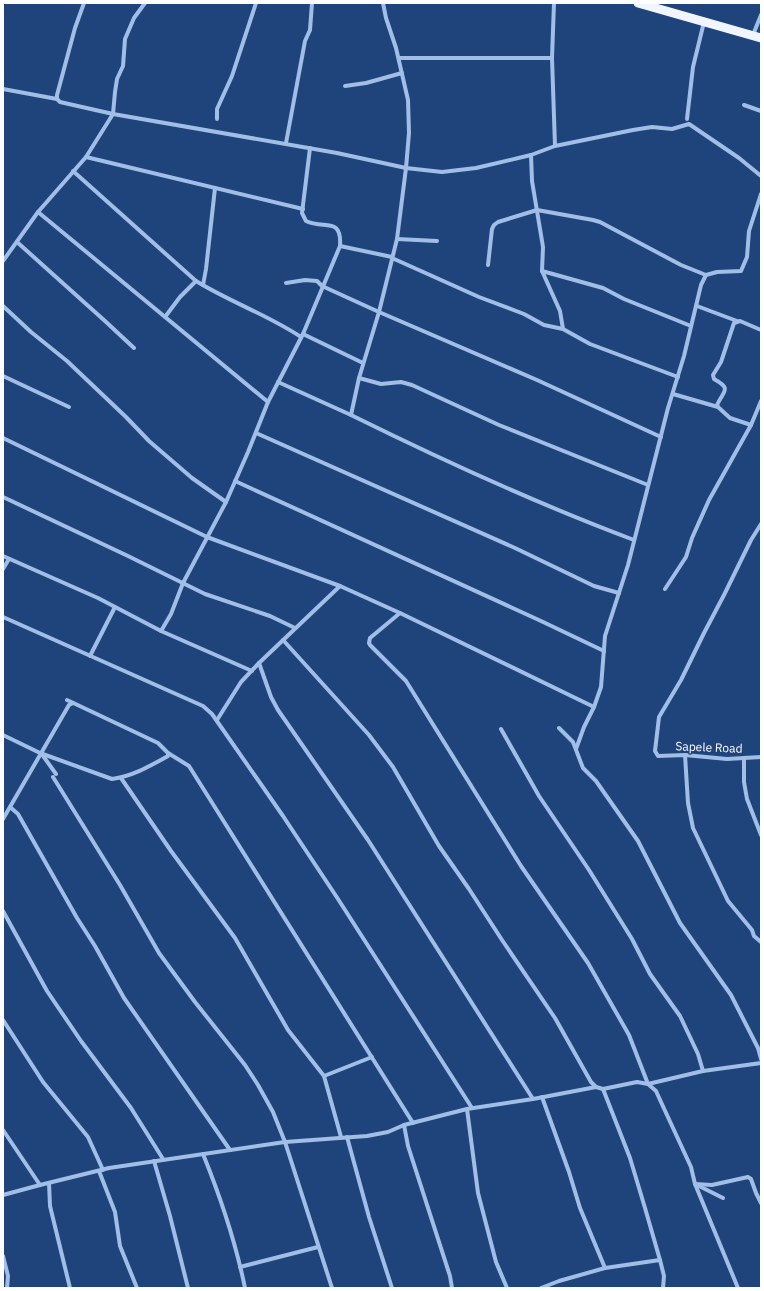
<svg xmlns="http://www.w3.org/2000/svg" width="764" height="1291" font-family="'IBM Plex Sans',sans-serif">
	<style>
		.lines { fill: none; stroke-linecap: round; stroke-linejoin: round }
		.minor { stroke: #a1bee7; stroke-width: 4 }
		.trunk { stroke: #f1f6fe; stroke-width: 9 }
		.labels { text-anchor: middle; dominant-baseline: central; stroke-width: 3; stroke-linejoin: round; paint-order: stroke }
		.street-label { font-size: 12px; fill: #fff; stroke: #1f447c }
	</style>
	<rect width="100%" height="100%" fill="#1f447c"/>
	<g class="lines">
		<!-- minor -->
		<g class="minor">
			<polyline points="383,3 386,18 396,48 408,100 409,133 406,168 397,239 379,312 537,380 661,437"/>
			<polyline points="554,3 552,58 555,146 633,130 652,127 672,129 689,124 739,158 761,176"/>
			<polyline points="753,35 761,15"/>
			<polyline points="399,58 552,58"/>
			<polyline points="345,86 366,83 402,73"/>
			<polyline points="3,89 57,99 60,102 113,114 337,153 406,168 442,172 476,168 531,155 555,146"/>
			<polyline points="57,99 57,95 75,28 84,3"/>
			<polyline points="744,105 761,111"/>
			<polyline points="217,119 217,109 232,76 256,3"/>
			<polyline points="687,119 693,67 704,22"/>
			<polyline points="286,143 305,41 310,30 312,3"/>
			<polyline points="531,155 532,181 543,247 542,271"/>
			<polyline points="86,157 303,209"/>
			<path d="M 73,171 L 196,281 C 230,302 268,315 301,337"/>
			<polyline points="38,212 268,402"/>
			<polyline points="397,239 437,241"/>
			<polyline points="17,242 105,321 134,348"/>
			<polyline points="340,246 392,257"/>
			<polyline points="392,258 479,297 524,314 544,325 563,329"/>
			<polyline points="3,261 38,212 86,157 113,114 115,92 117,79 123,66 125,39 134,18 145,3"/>
			<polyline points="488,265 492,229 494,225 498,222 537,210 593,220 600,222 681,265 706,275"/>
			<path d="M 286,283 L 305,280 L 317,281 L 322,286 L 379,312 L 359,378 L 351,415 C 444,461 538,504 634,540"/>
			<polyline points="203,285 206,269 215,188"/>
			<polyline points="3,306 31,332 67,361 126,417 149,441 192,478 226,502"/>
			<polyline points="697,306 737,321"/>
			<polyline points="165,317 180,297 196,281"/>
			<polyline points="303,334 363,363"/>
			<polyline points="3,376 69,407"/>
			<polyline points="678,377 590,344 563,329 560,311 542,271 603,288 624,299 691,326"/>
			<polyline points="359,378 381,384 401,382 412,385 499,425 648,485"/>
			<polyline points="278,382 351,415"/>
			<polyline points="673,394 718,407"/>
			<path d="M 751,425 L 730,418 L 718,407 L 717,405 C 724,390 732,389 714,379 L 713,375 L 721,362 L 734,323 L 740,321 L 761,330"/>
			<polyline points="256,433 515,548 594,586 619,593"/>
			<polyline points="3,438 207,537 340,586 400,613 594,707"/>
			<polyline points="235,481 541,621 604,651"/>
			<polyline points="3,497 128,556 205,594 270,616 295,628"/>
			<polyline points="761,524 751,540 724,595 704,633 681,680 659,717 655,751 658,756 685,755 727,759 761,757"/>
			<polyline points="3,556 98,598 161,631"/>
			<polyline points="3,569 9,559"/>
			<polyline points="665,589 686,557 692,538 709,500 751,425 761,401"/>
			<polyline points="400,613 370,638 369,643 370,645 406,681 521,866 588,963 629,1035 648,1084 656,1091 661,1102 691,1167 695,1184 738,1288"/>
			<polyline points="3,617 203,706 212,714 283,816 338,899 472,1108"/>
			<polyline points="283,640 369,735 393,767 439,846 469,889 502,940 555,1018 591,1082 596,1087 603,1089 630,1158 645,1208 660,1260 664,1276 663,1288"/>
			<polyline points="90,656 115,607"/>
			<polyline points="259,663 271,697 278,710 368,840 533,1099"/>
			<path d="M 252,671 L 161,631 L 171,614 L 183,583 L 226,502 L 248,452 L 268,402 L 303,334 L 340,246 C 342,216 324,230 306,221 L 302,213 L 310,148"/>
			<polyline points="67,700 158,743 168,753 189,766 413,1123"/>
			<polyline points="217,720 241,682 259,663 340,586"/>
			<polyline points="559,728 573,742 583,768 596,781 638,841 680,923 731,995 758,1048 761,1059"/>
			<polyline points="501,729 539,796 589,870 632,939 650,974 680,1016 698,1054 703,1071"/>
			<path d="M 3,735 L 40,753 L 112,779 C 133,776 150,766 168,756 L 168,753"/>
			<polyline points="576,749 584,727 594,707 601,687 605,636 628,565 668,408 684,356 701,285 706,275 717,272 741,271 747,257 749,231 761,194"/>
			<polyline points="41,753 56,774"/>
			<polyline points="685,755 688,803 693,828 728,901 752,930 754,936 761,942"/>
			<polyline points="744,759 744,782 747,799 761,835"/>
			<polyline points="53,777 120,885 159,953 195,1002 245,1065 258,1085 273,1112 285,1142 367,1136 388,1132 404,1125 467,1109 533,1099 596,1087"/>
			<polyline points="121,778 171,851 235,938 288,1030 324,1076 341,1137"/>
			<polyline points="10,807 18,814 77,918 95,946 124,998 230,1150"/>
			<polyline points="3,819 69,705 73,703"/>
			<polyline points="3,911 47,991 81,1041 131,1108 163,1159"/>
			<polyline points="3,1020 43,1082 88,1137 103,1170"/>
			<polyline points="324,1076 372,1057"/>
			<polyline points="603,1089 637,1082 648,1084 703,1071 761,1063"/>
			<polyline points="542,1097 569,1172 580,1208 605,1268"/>
			<polyline points="467,1109 478,1193 496,1262 507,1288"/>
			<polyline points="404,1125 408,1146 450,1276 452,1288"/>
			<polyline points="3,1130 40,1185"/>
			<polyline points="347,1137 369,1217 392,1288"/>
			<path d="M 203,1154 C 220,1196 236,1244 245,1288"/>
			<polyline points="154,1161 170,1216 188,1288"/>
			<polyline points="99,1171 115,1212 120,1246 137,1288"/>
			<polyline points="49,1183 50,1206 70,1288"/>
			<polyline points="695,1184 712,1185 748,1177 751,1179 756,1193 761,1203"/>
			<polyline points="697,1185 723,1198"/>
			<polyline points="3,1195 40,1185 109,1168 285,1142 332,1288"/>
			<polyline points="3,1256 8,1276 7,1288"/>
			<polyline points="240,1267 318,1247"/>
			<polyline points="541,1288 559,1281 605,1268 660,1260"/>
		</g>
		<!-- trunk -->
		<polyline class="trunk" points="638,3 761,38"/>
	</g>
	<g class="labels">
		<!-- street labels -->
		<g class="street-label">
			<text transform="translate(709 747) rotate(2)">Sapele Road</text>
		</g>
	</g>
	<!-- border -->
	<rect width="764" height="1291" fill="none" stroke="#ffffff" stroke-width="8"/>
</svg>
